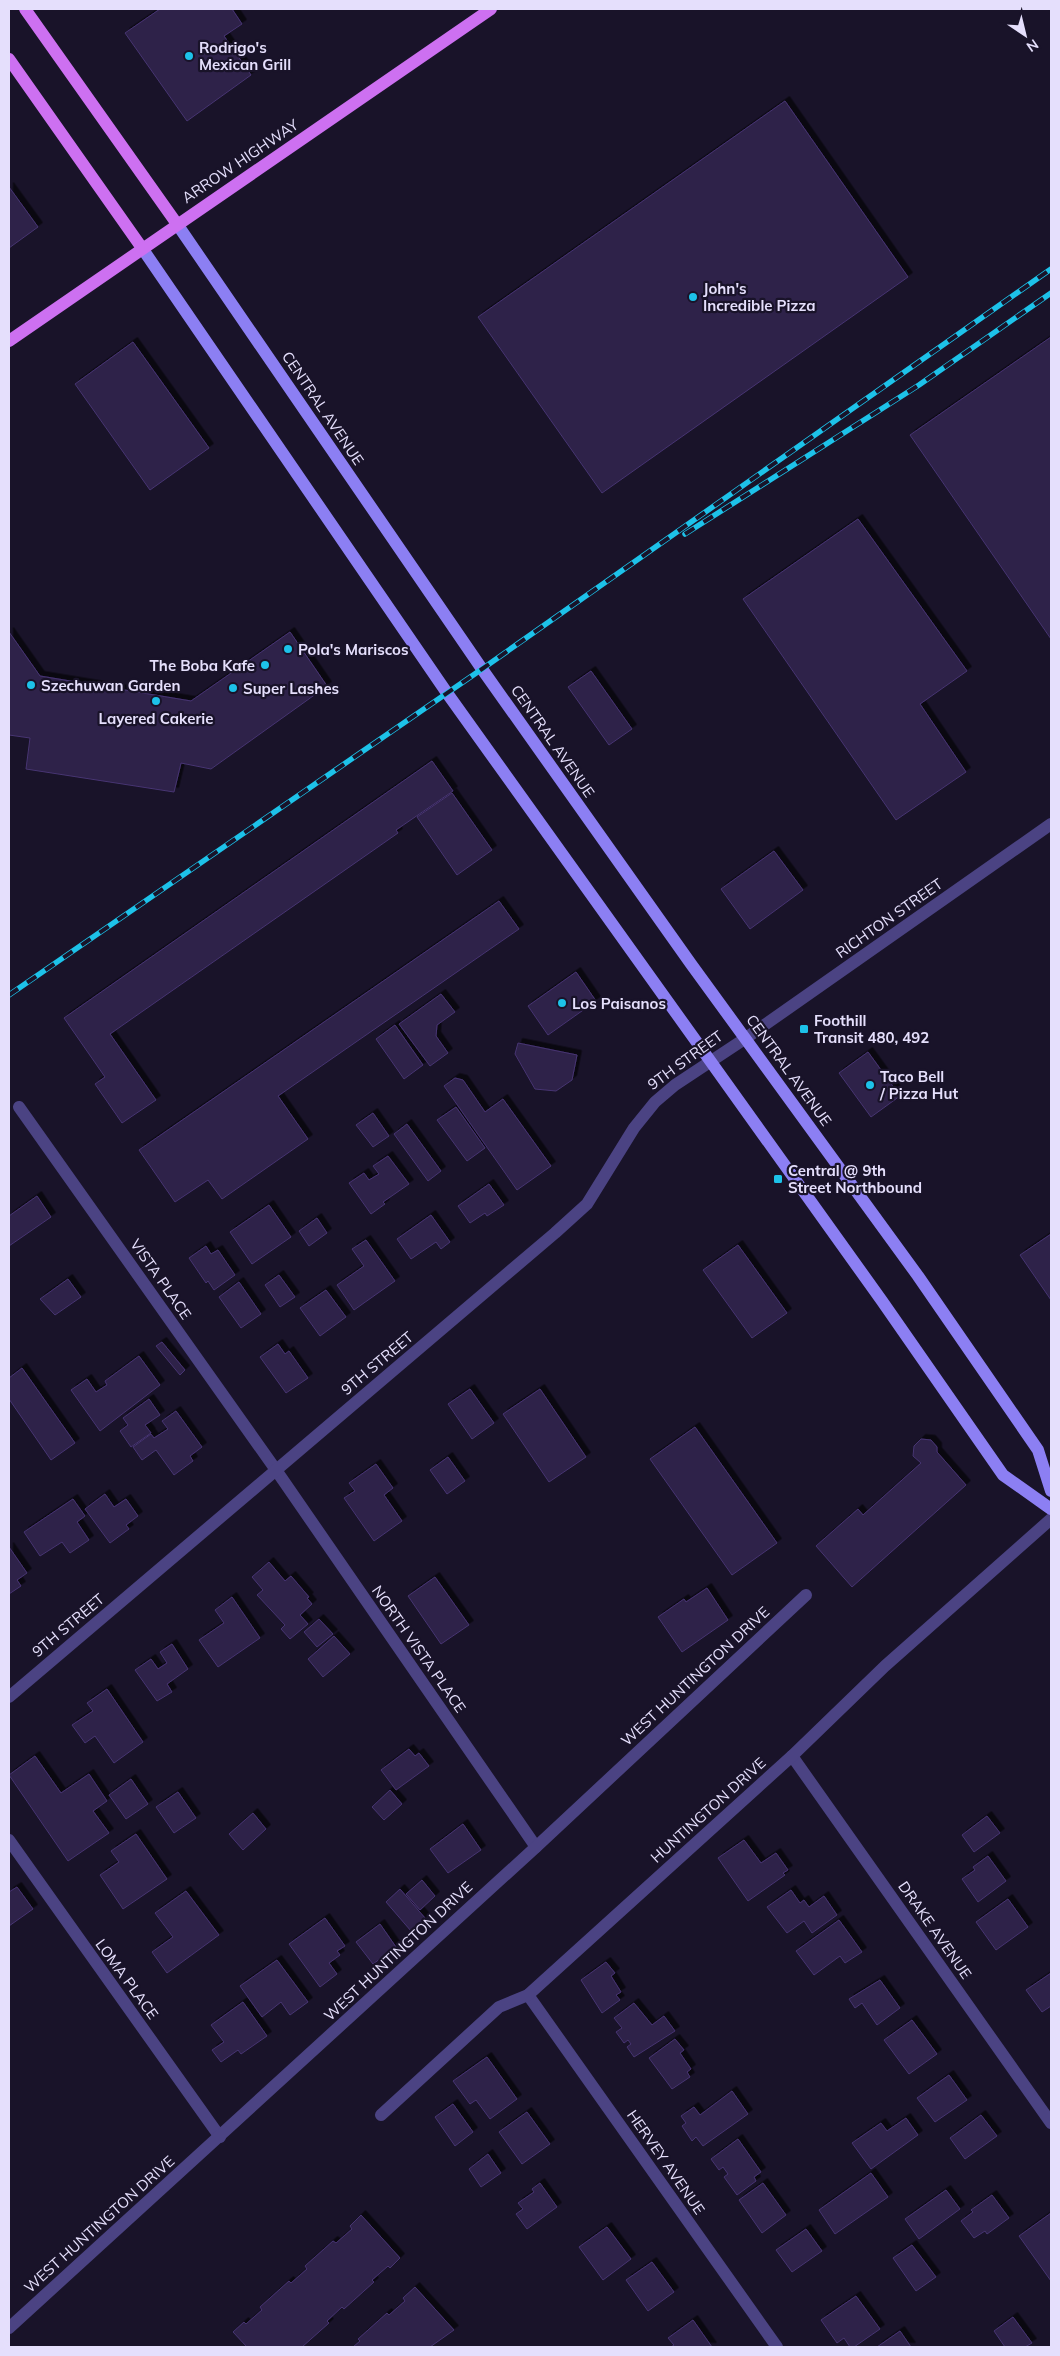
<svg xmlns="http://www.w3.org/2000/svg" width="1060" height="2356" font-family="Mulish,sans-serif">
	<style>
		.building { fill: #2d2148; stroke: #473572; filter: url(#shadow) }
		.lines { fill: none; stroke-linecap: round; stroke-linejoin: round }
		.minor { stroke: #4b4383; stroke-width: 12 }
		.tertiary { stroke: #4b4383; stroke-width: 12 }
		.secondary { stroke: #8c7ff3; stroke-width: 12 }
		.primary { stroke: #cd70f1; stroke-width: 12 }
		.rail-casing { stroke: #1dc2e9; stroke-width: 5.5 }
		.rail { stroke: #191329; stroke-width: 4; stroke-dasharray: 11; stroke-linecap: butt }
		.poi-dot { fill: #1dc2e9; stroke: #191329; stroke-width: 2 }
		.labels { text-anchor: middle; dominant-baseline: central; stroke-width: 4.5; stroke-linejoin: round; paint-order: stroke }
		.poi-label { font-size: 15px; font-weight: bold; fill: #e5dffc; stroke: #191329; text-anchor: start }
		.street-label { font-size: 15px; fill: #e5dffc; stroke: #191329 }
	</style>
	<defs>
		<filter id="shadow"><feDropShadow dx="4.5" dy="-4.5" stdDeviation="0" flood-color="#0009"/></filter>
	</defs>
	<rect width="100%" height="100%" fill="#191329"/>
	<!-- building -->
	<g class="building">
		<polygon points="160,9 232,9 242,24 224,36 251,75 187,121 125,33"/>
		<polygon points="785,101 908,277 602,493 478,317"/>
		<polygon points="9,187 38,227 9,248"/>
		<polygon points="1051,337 1051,639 910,435"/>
		<polygon points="133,342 209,448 150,490 75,384"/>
		<polygon points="858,519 967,671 920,704 966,772 896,820 743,599"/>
		<polygon points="9,632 40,676 191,701 290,632 327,686 211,769 181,763 174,792 26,769 30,738 9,735"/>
		<polygon points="591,671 632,729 609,745 568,687"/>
		<polygon points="432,761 453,791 396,830 398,833 110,1034 156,1100 122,1123 95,1084 105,1077 64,1018"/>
		<polygon points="452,793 492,850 457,875 417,817"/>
		<polygon points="774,851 803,890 750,929 721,889"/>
		<polygon points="499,901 519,929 278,1096 308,1139 222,1199 208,1180 175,1202 139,1150"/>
		<polygon points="576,972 596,1001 548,1035 528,1006"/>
		<polygon points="441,994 455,1012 437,1025 436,1036 448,1053 430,1066 399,1024"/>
		<polygon points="395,1025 423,1065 404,1079 376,1039"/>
		<polygon points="518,1043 577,1055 572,1080 556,1091 535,1089 515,1054"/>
		<polygon points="868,1052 900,1096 871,1117 839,1073"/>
		<polygon points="455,1078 463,1080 485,1112 503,1099 551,1166 517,1190 444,1086"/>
		<polygon points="456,1107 485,1148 467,1161 437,1120"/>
		<polygon points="373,1113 389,1136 373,1147 356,1125"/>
		<polygon points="407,1124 441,1171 428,1181 394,1134"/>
		<polygon points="388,1156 409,1184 383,1202 385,1204 371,1214 349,1183 364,1173 369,1180 379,1174 373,1166"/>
		<polygon points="489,1184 504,1205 487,1216 485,1213 470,1223 458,1206"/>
		<polygon points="37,1196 51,1217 9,1246 9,1216"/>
		<polygon points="269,1205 291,1237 252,1264 230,1232"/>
		<polygon points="431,1215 450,1242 441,1249 436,1242 411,1259 397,1239"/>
		<polygon points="317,1218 327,1233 309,1246 299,1231"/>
		<polygon points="1051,1234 1051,1300 1020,1255"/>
		<polygon points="366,1240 395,1281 354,1310 337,1285 364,1266 352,1249"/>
		<polygon points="738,1245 787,1313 752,1338 703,1270"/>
		<polygon points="206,1246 211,1254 218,1250 235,1275 214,1290 208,1281 206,1283 189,1258"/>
		<polygon points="279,1275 295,1297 280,1307 265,1285"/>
		<polygon points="68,1279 81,1297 55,1315 40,1299"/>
		<polygon points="239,1282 261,1314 241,1328 219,1297"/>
		<polygon points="326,1290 346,1317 320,1336 300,1308"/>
		<polygon points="162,1342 185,1370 180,1375 156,1346"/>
		<polygon points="278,1344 285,1354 289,1351 308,1378 286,1393 260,1357"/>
		<polygon points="139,1356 160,1385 100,1431 71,1390 87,1379 96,1392 107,1385 105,1381"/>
		<polygon points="22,1368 75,1443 51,1460 9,1399 9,1378"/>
		<polygon points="470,1389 494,1423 472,1439 448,1404"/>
		<polygon points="540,1389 586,1457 549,1482 503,1414"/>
		<polygon points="149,1399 160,1415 145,1425 151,1433 131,1447 120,1431 128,1425 123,1418"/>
		<polygon points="176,1411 202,1447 190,1456 193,1461 174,1475 156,1450 142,1460 133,1447 151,1434 154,1438 168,1429 162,1421"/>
		<polygon points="695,1427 777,1543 732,1575 650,1459"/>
		<polygon points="921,1439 931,1440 937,1447 937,1452 966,1485 852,1587 816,1546 858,1509 863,1515 921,1463 913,1456 914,1446"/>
		<polygon points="448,1457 465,1481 447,1494 430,1470"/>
		<polygon points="376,1464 393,1488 384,1495 402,1521 374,1541 344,1498 355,1491 349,1483"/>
		<polygon points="105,1494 114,1507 126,1499 138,1516 126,1525 129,1529 110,1543 85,1509"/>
		<polygon points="73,1499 85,1516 77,1522 89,1540 70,1553 62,1542 40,1556 24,1532"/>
		<polygon points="9,1547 27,1573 17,1580 21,1586 9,1594"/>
		<polygon points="269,1562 285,1581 291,1576 309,1597 307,1598 312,1604 300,1615 308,1624 290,1639 281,1629 285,1625 257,1595 263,1590 252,1577"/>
		<polygon points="435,1577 469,1625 441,1644 408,1596"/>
		<polygon points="707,1588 728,1620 682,1652 658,1617 684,1599 686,1602"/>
		<polygon points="232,1597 260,1638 218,1667 199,1640 224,1623 215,1610"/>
		<polygon points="319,1619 333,1634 317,1647 304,1632"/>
		<polygon points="334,1636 350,1654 323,1677 308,1659"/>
		<polygon points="172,1644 188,1669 167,1684 172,1692 157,1701 135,1670 151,1659 158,1669 167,1663 160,1652"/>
		<polygon points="107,1689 143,1742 114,1763 95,1736 85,1743 72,1725 93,1711 87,1703"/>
		<polygon points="409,1749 415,1756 419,1753 429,1766 396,1790 381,1770"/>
		<polygon points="35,1756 61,1793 89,1774 107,1801 93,1811 109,1833 68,1861 9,1775"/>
		<polygon points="131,1779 148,1804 126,1819 109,1795"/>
		<polygon points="390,1790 402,1804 384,1820 372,1807"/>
		<polygon points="178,1792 196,1818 174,1833 156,1807"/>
		<polygon points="253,1813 266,1829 243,1850 229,1834"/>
		<polygon points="987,1816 1000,1833 974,1852 962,1835"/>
		<polygon points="463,1824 481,1850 448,1873 430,1849"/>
		<polygon points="136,1834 167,1879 123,1909 100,1875 119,1862 111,1851"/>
		<polygon points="744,1840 761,1863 776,1853 788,1870 783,1873 785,1875 748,1901 718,1858"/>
		<polygon points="988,1856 1006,1881 978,1902 962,1879 975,1870 973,1867"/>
		<polygon points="422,1880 435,1896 420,1910 406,1894"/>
		<polygon points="17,1887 33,1909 9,1926 9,1892"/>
		<polygon points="400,1889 425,1918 411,1931 386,1902"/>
		<polygon points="791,1890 800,1903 804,1900 809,1907 824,1896 837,1915 812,1933 804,1921 787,1933 767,1907"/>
		<polygon points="186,1891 219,1935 167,1973 152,1952 173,1937 155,1913"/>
		<polygon points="1008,1899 1028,1927 996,1950 976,1922"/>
		<polygon points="325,1918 345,1946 337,1951 340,1955 329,1963 337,1974 320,1987 289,1944"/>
		<polygon points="839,1920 862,1952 845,1963 840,1956 814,1975 796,1951"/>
		<polygon points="380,1924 396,1947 373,1964 356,1942"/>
		<polygon points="277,1960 308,2002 290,2015 281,2002 262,2017 240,1986"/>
		<polygon points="606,1962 615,1973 611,1976 621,1992 616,1995 620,2000 602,2013 581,1980"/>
		<polygon points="1051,1973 1051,2006 1042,2012 1026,1990"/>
		<polygon points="880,1980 900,2008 877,2025 862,2003 855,2008 849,1999"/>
		<polygon points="243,2002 267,2036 241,2054 238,2050 221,2062 212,2050 224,2042 211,2025"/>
		<polygon points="634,2003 652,2025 664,2016 675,2031 634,2057 627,2047 631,2044 628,2040 624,2043 616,2032 622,2028 614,2018"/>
		<polygon points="912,2020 937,2054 909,2074 884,2040"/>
		<polygon points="675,2039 684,2050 680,2053 691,2069 687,2072 690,2077 672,2089 649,2058"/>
		<polygon points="487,2057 517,2099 490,2119 476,2100 470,2104 453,2081"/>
		<polygon points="949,2075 967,2100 935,2122 917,2098"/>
		<polygon points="732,2091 748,2114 703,2146 696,2137 692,2141 682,2126 686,2123 681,2116 694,2107 700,2115"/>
		<polygon points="453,2104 473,2132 455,2146 435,2117"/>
		<polygon points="527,2112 550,2144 522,2164 499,2132"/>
		<polygon points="981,2115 997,2136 965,2159 950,2138"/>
		<polygon points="906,2118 918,2135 871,2169 852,2143 881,2123 887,2131"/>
		<polygon points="738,2139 761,2172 754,2177 756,2181 737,2195 724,2177 728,2174 723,2167 719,2170 711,2159"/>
		<polygon points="488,2154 501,2173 481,2187 469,2169"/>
		<polygon points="871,2173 888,2197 835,2234 819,2210"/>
		<polygon points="540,2183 557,2207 527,2229 516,2214 523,2209 518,2203 534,2192 532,2189"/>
		<polygon points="763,2183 786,2215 762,2233 739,2200"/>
		<polygon points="946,2190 960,2209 919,2239 905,2219"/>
		<polygon points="992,2195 1009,2218 987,2234 985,2231 974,2238 961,2221 973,2212 971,2210"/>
		<polygon points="1051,2213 1051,2281 1019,2236"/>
		<polygon points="361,2215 400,2258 390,2268 388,2266 372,2280 374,2282 344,2309 342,2307 327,2321 329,2323 302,2347 247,2347 233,2332 244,2322 246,2324 262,2310 260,2307 289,2281 291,2283 307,2269 305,2266 333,2241 336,2243 352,2229 350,2226"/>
		<polygon points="607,2227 631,2259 603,2280 579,2247"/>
		<polygon points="806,2229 822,2251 792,2272 776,2250"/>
		<polygon points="912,2245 936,2277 916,2291 893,2258"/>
		<polygon points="652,2262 674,2292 648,2311 626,2280"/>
		<polygon points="415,2287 454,2330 430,2347 353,2347 360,2341 358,2339 387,2313 389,2315 405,2301 403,2298"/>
		<polygon points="856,2296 880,2329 854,2347 850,2347 844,2338 837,2343 821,2320"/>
		<polygon points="1013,2317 1032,2343 1025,2347 1005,2347 994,2331"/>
		<polygon points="693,2320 712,2347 671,2347 674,2345 668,2338"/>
		<polygon points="900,2331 911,2347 877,2347"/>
	</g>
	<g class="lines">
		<!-- minor -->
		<g class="minor">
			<polyline points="19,1107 276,1470 536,1847"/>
			<polyline points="792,1756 1051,2123"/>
			<polyline points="9,1840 220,2137"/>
			<polyline points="528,1995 777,2347"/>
			<polyline points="381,2115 499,2007 528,1995 792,1756 885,1666 1051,1519"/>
			<polyline points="9,2328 536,1847 806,1595"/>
		</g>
		<!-- tertiary -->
		<polyline class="tertiary" points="9,1697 555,1233 587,1204 634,1128 655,1102 675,1085 746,1038 1051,824"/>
		<!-- secondary -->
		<g class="secondary">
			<polyline points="177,224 482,669 691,964 918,1276 1038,1450 1051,1491"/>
			<polyline points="142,248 447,693 882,1301 1003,1475 1051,1509"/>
		</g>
		<!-- primary -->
		<g class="primary">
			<polyline points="25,9 177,224"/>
			<polyline points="9,59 142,248"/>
			<polyline points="9,341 491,9"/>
		</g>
		<!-- rail casing -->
		<g class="rail-casing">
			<g id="rail">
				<polyline points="685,534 919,385 1051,293"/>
				<polyline points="9,995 482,669 1051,269"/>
			</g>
		</g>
		<!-- rail -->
		<use href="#rail" class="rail"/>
	</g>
	<!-- markers -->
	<g class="poi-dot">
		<circle cx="189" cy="56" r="5"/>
		<circle cx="693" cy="297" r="5"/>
		<circle cx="288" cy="649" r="5"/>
		<circle cx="265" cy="665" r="5"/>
		<circle cx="31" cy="685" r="5"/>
		<circle cx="233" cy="688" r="5"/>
		<circle cx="156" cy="701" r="5"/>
		<circle cx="562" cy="1003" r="5"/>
		<rect x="799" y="1024" width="10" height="10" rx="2.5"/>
		<circle cx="870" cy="1085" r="5"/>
		<rect x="773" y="1174" width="10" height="10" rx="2.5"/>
	</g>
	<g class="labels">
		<!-- poi labels -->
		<g class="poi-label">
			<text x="199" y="47">Rodrigo's<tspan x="199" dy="17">Mexican Grill</tspan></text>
			<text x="703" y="288">John's<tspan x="703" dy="17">Incredible Pizza</tspan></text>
			<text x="298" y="649">Pola's Mariscos</text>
			<text x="255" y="665" text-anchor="end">The Boba Kafe</text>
			<text x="41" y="685">Szechuwan Garden</text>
			<text x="243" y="688">Super Lashes</text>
			<text x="156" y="718" text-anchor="middle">Layered Cakerie</text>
			<text x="572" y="1003">Los Paisanos</text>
			<text x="814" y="1020">Foothill<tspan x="814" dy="17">Transit 480, 492</tspan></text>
			<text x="880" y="1076">Taco Bell<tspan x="880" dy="17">/ Pizza Hut</tspan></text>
			<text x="788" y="1170">Central @ 9th<tspan x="788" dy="17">Street Northbound</tspan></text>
		</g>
		<!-- street labels -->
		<g class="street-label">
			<text transform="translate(240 161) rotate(-34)">ARROW HIGHWAY</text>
			<text transform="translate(323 408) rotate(56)">CENTRAL AVENUE</text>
			<text transform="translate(553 741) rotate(55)">CENTRAL AVENUE</text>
			<text transform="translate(889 918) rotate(-35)">RICHTON STREET</text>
			<text transform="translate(685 1060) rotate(-36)">9TH STREET</text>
			<text transform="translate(789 1070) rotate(54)">CENTRAL AVENUE</text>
			<text transform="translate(161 1279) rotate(55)">VISTA PLACE</text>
			<text transform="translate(377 1363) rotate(-40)">9TH STREET</text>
			<text transform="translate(68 1625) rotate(-40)">9TH STREET</text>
			<text transform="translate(419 1649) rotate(55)">NORTH VISTA PLACE</text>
			<text transform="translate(695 1676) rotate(-43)">WEST HUNTINGTON DRIVE</text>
			<text transform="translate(708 1810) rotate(-42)">HUNTINGTON DRIVE</text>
			<text transform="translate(935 1930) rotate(55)">DRAKE AVENUE</text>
			<text transform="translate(398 1951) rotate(-43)">WEST HUNTINGTON DRIVE</text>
			<text transform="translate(127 1979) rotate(54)">LOMA PLACE</text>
			<text transform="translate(666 2162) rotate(55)">HERVEY AVENUE</text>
			<text transform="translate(99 2224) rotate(-42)">WEST HUNTINGTON DRIVE</text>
		</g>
	</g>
	<!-- border -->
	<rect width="1060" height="2356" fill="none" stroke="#e5dffc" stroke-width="20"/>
	<!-- north arrow -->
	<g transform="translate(1025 35) rotate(145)" stroke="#191329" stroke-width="4" paint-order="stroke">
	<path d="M0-4L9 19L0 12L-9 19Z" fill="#e5dffc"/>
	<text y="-8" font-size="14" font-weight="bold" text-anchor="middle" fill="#e5dffc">N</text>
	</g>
</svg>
